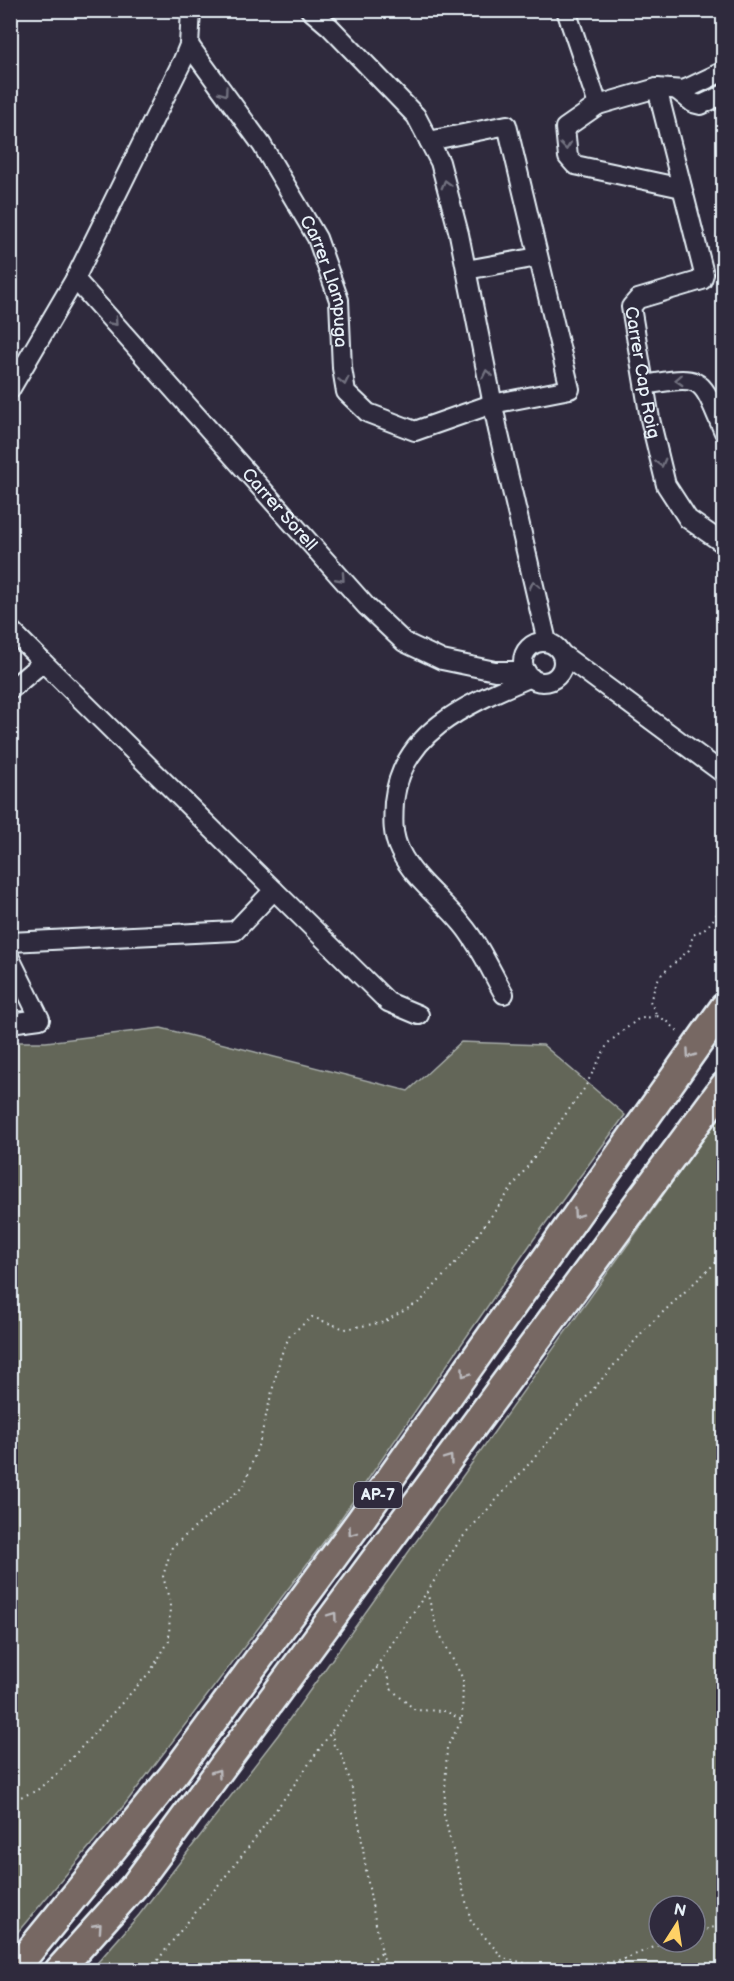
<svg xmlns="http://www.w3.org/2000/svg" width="734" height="1981" font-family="'Balsamiq Sans',sans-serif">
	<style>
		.green { fill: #646658; stroke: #a6aca8; stroke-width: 1.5; fill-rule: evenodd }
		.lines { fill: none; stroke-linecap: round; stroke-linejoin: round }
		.minor-casing { stroke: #e8f1f8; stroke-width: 22 }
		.highway-casing { stroke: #e8f1f8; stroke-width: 32 }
		.path { stroke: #e8f1f8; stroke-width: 2; stroke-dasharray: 1.5 4.5; stroke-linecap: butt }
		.minor { stroke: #2f2a3d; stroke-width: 18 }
		.highway { stroke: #776864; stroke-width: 27 }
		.oneway { stroke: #70707e }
		.oneway2 { stroke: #bbbabd }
		.labels { text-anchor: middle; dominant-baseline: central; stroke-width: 6; stroke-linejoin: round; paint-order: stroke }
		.shield { fill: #2f2a3d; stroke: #b0b5c0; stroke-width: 1.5 }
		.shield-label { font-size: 16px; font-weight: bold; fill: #e8f1f8 }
		.street-label { font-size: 18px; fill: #e8f1f8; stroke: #2f2a3d }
	</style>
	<rect width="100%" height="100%" fill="#2f2a3d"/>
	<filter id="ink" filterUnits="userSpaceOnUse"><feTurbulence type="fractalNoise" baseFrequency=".0167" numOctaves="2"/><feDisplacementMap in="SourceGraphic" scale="12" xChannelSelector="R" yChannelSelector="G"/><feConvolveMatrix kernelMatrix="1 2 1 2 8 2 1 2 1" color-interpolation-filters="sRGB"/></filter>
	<g filter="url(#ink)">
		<!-- green -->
		<g class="green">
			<polygon points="161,1028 408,1091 461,1042 543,1045 625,1115 534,1239 335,1527 122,1808 11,1940 11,1042 46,1042"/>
			<path d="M 723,1111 L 723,1970 L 91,1970 L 139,1915 L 278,1735 ZM 659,1906 L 695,1906 L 695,1942 L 659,1942 Z"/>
		</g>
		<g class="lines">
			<!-- minor casing -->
			<g class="minor-casing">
				<g id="minor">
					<polyline points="310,10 330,27 416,116 440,162 459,234 498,430 547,642"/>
					<polyline points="566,10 598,105 657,88 684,90 724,71"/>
					<path id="s1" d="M 189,45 L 262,145 L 317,238 L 339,300 L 342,368 L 346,392 L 368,413 L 415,431 L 492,404 L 570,389 L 507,125 L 429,141"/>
					<path id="s2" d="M 657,88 L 704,274 L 702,280 L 638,299 L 631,307 L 650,419 L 666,485 L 688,519 L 724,544"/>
					<polyline points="677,90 693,103 701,105 724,94"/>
					<polyline points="598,105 565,128 568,157 575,165 682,188"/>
					<polyline points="466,270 538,257"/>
					<path id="s3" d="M 75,279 L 366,606 L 404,642 L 442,660 L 495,671 L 526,671"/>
					<path d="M 645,385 C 706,374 700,378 724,432"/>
					<polyline points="10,390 75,279 183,60 189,45 191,10"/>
					<polyline points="10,629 43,662 10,690"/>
					<circle cx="543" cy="662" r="20"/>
					<polyline points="562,654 724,774"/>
					<polyline points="274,890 388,1002 419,1015"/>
					<polyline points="10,942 235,931 274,890 43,662"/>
					<polyline points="10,958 40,1019 10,1023"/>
					<path d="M 504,994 C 491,971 479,944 462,924 C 442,899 414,880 400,851 C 392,835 393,820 394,802 C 402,729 471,703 531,677"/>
				</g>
			</g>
			<!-- highway casing -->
			<g class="highway-casing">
				<g id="highway">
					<polyline points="14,1970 174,1774 360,1521 724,1007"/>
					<polyline points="59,1970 135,1885 724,1086"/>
				</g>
			</g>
			<!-- path -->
			<g class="path">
				<polyline points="657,1016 667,1021 680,1033"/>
				<polyline points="427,1592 460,1540 528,1465 645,1329 724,1255"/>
				<polyline points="376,1668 385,1669 391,1689 415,1710 445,1711 462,1720"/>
				<path d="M 332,1732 L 334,1746 L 340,1751 C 357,1794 360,1831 367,1876 C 372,1908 379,1939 386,1970"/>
				<path d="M 10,1801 L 36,1791 L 58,1773 L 150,1672 L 169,1641 L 170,1603 L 163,1576 L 172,1547 L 244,1486 L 260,1440 L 281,1355 L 290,1335 L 312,1317 L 345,1329 L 384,1322 L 421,1301 L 465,1252 L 584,1089 L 608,1043 L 638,1019 L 657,1016 L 650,1001 L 657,981 L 662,974 L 689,950 L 693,935 C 710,928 716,917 724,900"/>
				<polyline points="695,1933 724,1924"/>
				<path d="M 151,1970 C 180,1928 216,1890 247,1849 C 310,1765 368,1679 427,1592 L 437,1629 L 463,1679 L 462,1720 L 447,1747 L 444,1815 L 471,1921 L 503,1958 L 546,1968 L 619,1961 L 667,1942"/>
				<polyline points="354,1970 382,1953"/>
			</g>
			<!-- minor -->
			<use href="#minor" class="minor"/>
			<!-- highway -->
			<use href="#highway" class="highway"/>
		</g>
		<!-- one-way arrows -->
		<defs><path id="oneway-chevron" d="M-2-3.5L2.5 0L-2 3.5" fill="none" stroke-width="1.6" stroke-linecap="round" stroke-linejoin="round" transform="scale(1.5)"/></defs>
		<g class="oneway">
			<use href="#oneway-chevron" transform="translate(224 92) rotate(54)"/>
			<use href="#oneway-chevron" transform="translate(566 146) rotate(84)"/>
			<use href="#oneway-chevron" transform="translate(446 184) rotate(-105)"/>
			<use href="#oneway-chevron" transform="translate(114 322) rotate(48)"/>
			<use href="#oneway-chevron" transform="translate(487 374) rotate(-101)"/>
			<use href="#oneway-chevron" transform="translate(679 380) rotate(177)"/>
			<use href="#oneway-chevron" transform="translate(344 381) rotate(78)"/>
			<use href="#oneway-chevron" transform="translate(661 463) rotate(76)"/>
			<use href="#oneway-chevron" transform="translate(341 578) rotate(48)"/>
			<use href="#oneway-chevron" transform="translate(534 585) rotate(-103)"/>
		</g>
		<g class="oneway2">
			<use href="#oneway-chevron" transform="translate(690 1054) rotate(125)"/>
			<use href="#oneway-chevron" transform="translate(577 1214) rotate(125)"/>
			<use href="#oneway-chevron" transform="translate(465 1373) rotate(125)"/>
			<use href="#oneway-chevron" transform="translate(449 1459) rotate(-54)"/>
			<use href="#oneway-chevron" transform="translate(352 1532) rotate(126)"/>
			<use href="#oneway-chevron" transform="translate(333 1616) rotate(-54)"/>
			<use href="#oneway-chevron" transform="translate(217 1773) rotate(-54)"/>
			<use href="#oneway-chevron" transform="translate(98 1927) rotate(-48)"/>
		</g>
	</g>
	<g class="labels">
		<!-- shield labels -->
		<rect class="shield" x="354" y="1482" width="48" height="26" rx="4.5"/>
		<g class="shield-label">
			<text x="378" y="1495">AP-7</text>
		</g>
		<!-- street labels -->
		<g class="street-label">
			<text stroke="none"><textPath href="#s1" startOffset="276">Carrer Llampuga</textPath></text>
			<text stroke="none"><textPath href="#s2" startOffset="342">Carrer Cap Roig</textPath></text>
			<text stroke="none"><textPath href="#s3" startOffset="308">Carrer Sorell</textPath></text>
		</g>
	</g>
	<!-- margin -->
	<rect width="734" height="1981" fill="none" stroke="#2f2a3d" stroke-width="36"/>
	<rect x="18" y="18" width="698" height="1945" fill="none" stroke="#e8f1f8" stroke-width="2" filter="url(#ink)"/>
	<!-- north arrow -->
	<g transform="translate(677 1924) rotate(12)"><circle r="28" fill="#2f2a3d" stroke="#797a88" stroke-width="1.5"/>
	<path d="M0-4.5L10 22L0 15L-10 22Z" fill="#ffd166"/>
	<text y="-9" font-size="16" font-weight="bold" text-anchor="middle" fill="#e8f1f8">N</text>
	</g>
</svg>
